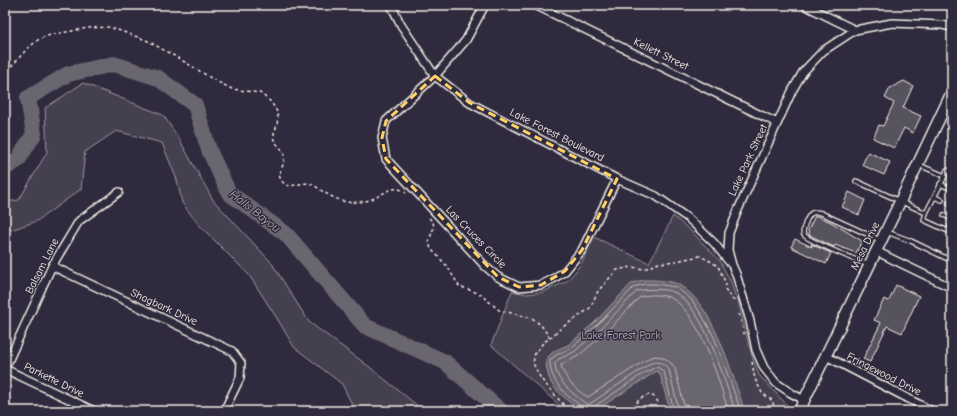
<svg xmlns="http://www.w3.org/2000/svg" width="957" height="416" font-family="'Comic Neue',sans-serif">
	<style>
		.green { fill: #454050; stroke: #9c989c }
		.water { fill: #6a6670; stroke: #a19ea0 }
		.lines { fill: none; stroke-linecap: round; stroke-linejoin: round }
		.shore { stroke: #bdb9b8; stroke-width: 1 }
		.river { stroke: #6a6670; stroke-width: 16 }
		.building { fill: #56525f; stroke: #f4f1e8 }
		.service-casing { stroke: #f4f1e8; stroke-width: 6 }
		.minor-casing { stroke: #f4f1e8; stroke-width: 10 }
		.secondary-casing { stroke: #f4f1e8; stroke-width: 13 }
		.path { stroke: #f4f1e8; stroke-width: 1.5; stroke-dasharray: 3 3; stroke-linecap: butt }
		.service { stroke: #2f2a3d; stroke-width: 3.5 }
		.minor { stroke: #2f2a3d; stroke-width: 7 }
		.secondary { stroke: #2f2a3d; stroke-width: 10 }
		.marked { fill: none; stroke: #ffd166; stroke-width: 3; stroke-dasharray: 8 5; stroke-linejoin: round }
		.labels { text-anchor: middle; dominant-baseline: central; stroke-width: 3; stroke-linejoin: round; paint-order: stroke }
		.street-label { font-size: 11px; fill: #f4f1e8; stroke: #2f2a3d }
		.park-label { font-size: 11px; fill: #b7b3b3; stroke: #2f2a3d }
		.water-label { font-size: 12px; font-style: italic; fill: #b6b2b2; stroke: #2f2a3d }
	</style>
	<rect width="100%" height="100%" fill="#2f2a3d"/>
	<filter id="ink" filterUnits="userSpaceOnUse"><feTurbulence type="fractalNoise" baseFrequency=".025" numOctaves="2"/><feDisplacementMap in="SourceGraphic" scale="8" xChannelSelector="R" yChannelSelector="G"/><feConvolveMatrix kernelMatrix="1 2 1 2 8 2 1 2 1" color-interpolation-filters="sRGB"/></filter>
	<g filter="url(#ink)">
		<!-- green -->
		<g class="green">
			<polygon points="83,83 163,115 178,137 213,200 271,262 309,322 367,365 424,411 355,411 342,384 294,347 278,320 249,275 199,225 182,203 177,180 162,143 116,131 85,152 81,189 37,221 5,232 5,202 19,200 47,152 45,108"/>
			<polygon points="673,216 691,231 720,261 731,282 736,298 738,300 749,345 753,359 759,375 788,406 786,411 566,411 491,345 512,291 527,294 543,292 567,281 575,272 582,262 594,237 649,263"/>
		</g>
		<!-- water -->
		<path class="water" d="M 643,280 C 652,280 672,280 679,285 C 713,304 730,368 742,403 L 743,411 L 670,411 L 660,374 L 657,371 L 599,408 C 594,410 590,412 584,411 C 576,410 558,392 553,386 C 548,378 546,367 546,359 L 554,351 L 568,345 L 594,323 L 632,283 Z"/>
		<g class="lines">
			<!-- shore -->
			<g class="shore">
				<path d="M 583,411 C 582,405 577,403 573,400 C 561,391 549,376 550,360 L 556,355 L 571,348 L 596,326 L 634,287 L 644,284 L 656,284 L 676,287 L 691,299 L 703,317 L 714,337 L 738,403 L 739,411"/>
				<polyline points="592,411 593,408 595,406 644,373 656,367 659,368 664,372 674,411"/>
				<path d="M 679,411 L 669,370 C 665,364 659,360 651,363 L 588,405 C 575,396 554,380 555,363 L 559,359 L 574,352 L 599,330 L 637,291 C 646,289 667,288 676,293 C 706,313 721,372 733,404 L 734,411"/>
				<path d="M 685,411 L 684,405 L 675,369 L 672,364 L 666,359 L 661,357 L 655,356 L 649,358 L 588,397 C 576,391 564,378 561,365 L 578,356 L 603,335 L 640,297 C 648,294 666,294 673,299 C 700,316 717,376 727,406 L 728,411"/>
			</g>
			<!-- river -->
			<polyline class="river" points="5,168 18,160 34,134 28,98 68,74 114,64 158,78 195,105 209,150 229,193 286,234 365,326 445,362 501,411"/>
		</g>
		<!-- building -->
		<g class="building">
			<polygon points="904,81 913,86 903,108 921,116 913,133 904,128 894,148 873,138 879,125 883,126 894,103 885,98 890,88"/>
			<polygon points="868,152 890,162 884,175 862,165"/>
			<polygon points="849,192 865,200 859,215 842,207"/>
			<polygon points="815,216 817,216 831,222 862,241 856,253 835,245 834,247 809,235 808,230"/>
			<polygon points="795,239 812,247 811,244 831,253 826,264 791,247"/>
			<polygon points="896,285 919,296 902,333 887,326 870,362 863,359 881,323 874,320 884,299 889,301"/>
		</g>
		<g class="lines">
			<!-- service casing -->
			<g class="service-casing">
				<g id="service">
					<polyline points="945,176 947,170 952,173"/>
					<polyline points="856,181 926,213 945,176 919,165"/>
					<polyline points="940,184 947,187"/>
					<polyline points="934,197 942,200"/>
					<polyline points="949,203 952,205"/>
					<polyline points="926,213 924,220 948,231 952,223"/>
					<polyline points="944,215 952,219"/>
					<polyline points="887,232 911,241 952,261"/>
					<path d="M 868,265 C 858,260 809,242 804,235 C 801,231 808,215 812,213 C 815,212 818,212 821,213 L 880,240"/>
				</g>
			</g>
			<!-- minor casing -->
			<g class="minor-casing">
				<g id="minor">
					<polyline points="391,5 401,25 435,76 470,103 617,179 656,196 689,219 714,243 730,263"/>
					<polyline points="485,5 466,40 435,76 386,121 382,138 386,159 486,267 498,277 519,287 541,285 553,279 565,271 582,250 617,179"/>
					<polyline points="535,5 777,123"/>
					<polyline points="804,5 855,30"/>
					<polyline points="945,107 952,110"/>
					<polyline points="876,251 892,259 952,288"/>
					<polyline points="52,266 232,351 241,363 240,378 224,411"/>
					<polyline points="826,356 932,411"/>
					<polyline points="5,368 52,266 79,221 119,192"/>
					<polyline points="5,369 94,411"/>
					<polyline points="804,400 791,393 776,383 764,368 756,350 750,321 736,274 732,265 728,250 729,233 738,210 792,91 803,72 823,51 855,30 892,23 942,25 952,27"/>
				</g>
			</g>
			<!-- secondary casing -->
			<g class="secondary-casing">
				<polyline id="secondary" points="799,411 897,208 952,92"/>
			</g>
			<!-- path -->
			<g class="path">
				<path d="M 5,77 L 11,67 L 26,50 L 39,39 L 50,35 L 88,28 L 109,27 L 146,40 L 178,58 L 216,81 L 232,89 L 260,93 L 270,101 L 275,108 L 278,114 L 277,125 L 273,137 C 275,143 279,146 282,150 C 287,158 282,167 279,175 C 286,195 298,180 311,184 C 315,185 319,189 322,191 C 332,197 344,204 357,202 C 362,202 367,201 372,199 C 383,195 394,182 406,193"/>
				<polyline points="429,218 433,222 434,227 430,238 429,243 431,249 447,266 459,286 480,294 499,310 532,318 541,325 550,338 543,343 535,353 533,363 541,379 569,411"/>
				<polyline points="739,314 745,337"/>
				<polyline points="550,338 561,328 575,319 590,308 598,291 617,270 631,267 644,269 659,263 676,261 700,256 710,261 718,266 726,284 725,289 732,299 736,302"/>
				<polyline points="752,362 755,379 762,393 773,401 774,411"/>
				<path d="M 628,411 C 634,406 647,387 656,399 C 659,402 658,407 656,411"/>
			</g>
			<!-- service -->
			<use href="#service" class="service"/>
			<!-- minor -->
			<use href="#minor" class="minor"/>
			<!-- secondary -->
			<use href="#secondary" class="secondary"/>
		</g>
	</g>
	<!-- marked area -->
	<path class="marked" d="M 435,76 L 470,103 L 617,179 L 582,250 L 565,271 L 541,285 L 519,287 L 498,277 L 386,159 L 382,138 L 386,121 Z"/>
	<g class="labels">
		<!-- street labels -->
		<g class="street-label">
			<text transform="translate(661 54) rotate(26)">Kellett Street</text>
			<text transform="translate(557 135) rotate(27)">Lake Forest Boulevard</text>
			<text transform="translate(748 160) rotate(-65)">Lake Park Street</text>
			<text transform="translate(476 237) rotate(46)">Las Cruces Circle</text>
			<text transform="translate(865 246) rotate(-64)">Mesa Drive</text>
			<text transform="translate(42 266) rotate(-63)">Balsam Lane</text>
			<text transform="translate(164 307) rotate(25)">Shagbark Drive</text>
			<text transform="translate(884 374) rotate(27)">Fringewood Drive</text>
			<text transform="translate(54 380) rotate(26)">Parkette Drive</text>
		</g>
		<!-- park labels -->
		<g class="park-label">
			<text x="621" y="335">Lake Forest Park</text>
		</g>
		<!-- water labels -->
		<g class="water-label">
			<text transform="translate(255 211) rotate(38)">Halls Bayou</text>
		</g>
	</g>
	<!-- margin -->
	<rect width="957" height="416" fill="none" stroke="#2f2a3d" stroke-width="20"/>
	<rect x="10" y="10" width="937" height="396" fill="none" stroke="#f4f1e8" stroke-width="1.5" filter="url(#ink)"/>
</svg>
